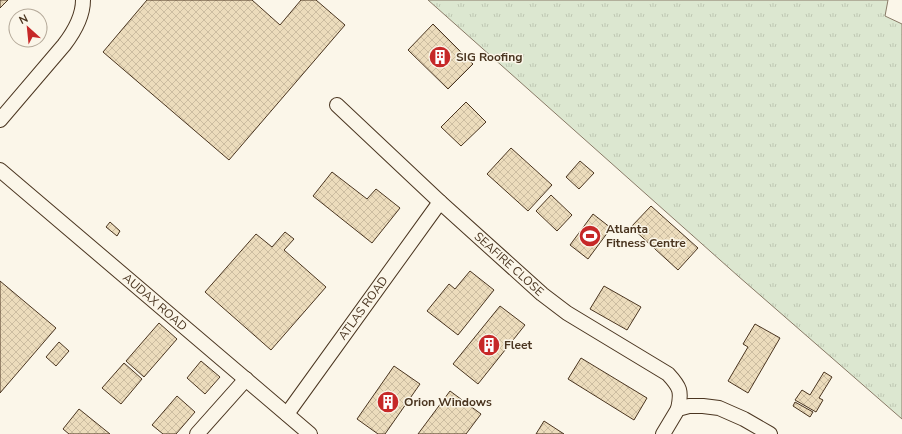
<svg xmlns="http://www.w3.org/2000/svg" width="902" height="434" font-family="'Nunito Sans',sans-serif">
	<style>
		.grass { fill: url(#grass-tufts); stroke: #887966 }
		.building { fill: url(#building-cross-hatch); stroke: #4a3520 }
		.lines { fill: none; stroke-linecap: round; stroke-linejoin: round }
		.minor-casing { stroke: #4a3520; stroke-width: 16 }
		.minor { stroke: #fbf6e9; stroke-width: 14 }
		.labels { text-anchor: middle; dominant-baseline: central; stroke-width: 3; stroke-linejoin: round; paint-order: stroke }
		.poi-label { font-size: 12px; font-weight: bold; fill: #4a3520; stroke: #fbf6e9; text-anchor: start }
		.street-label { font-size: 12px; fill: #4a3520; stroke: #fbf6e9 }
	</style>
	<defs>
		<pattern id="grass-tufts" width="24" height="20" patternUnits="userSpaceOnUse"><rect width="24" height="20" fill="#dce7d0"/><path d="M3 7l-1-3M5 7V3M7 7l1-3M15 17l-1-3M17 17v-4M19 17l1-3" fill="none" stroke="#bec7b2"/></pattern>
		<pattern id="building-cross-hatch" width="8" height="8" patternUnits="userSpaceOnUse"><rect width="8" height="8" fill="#ecdcbc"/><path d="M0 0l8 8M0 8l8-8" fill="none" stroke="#ccbda1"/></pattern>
	</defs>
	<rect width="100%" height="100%" fill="#fbf6e9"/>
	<!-- grass -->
	<polygon class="grass" points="428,0 888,0 885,16 902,24 902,419 738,276"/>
	<!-- building -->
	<g class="building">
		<polygon points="0,0 8,0 0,8"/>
		<polygon points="147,0 252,0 280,25 301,0 316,0 345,25 229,160 103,52"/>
		<polygon points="433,24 473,64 448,89 408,50"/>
		<polygon points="466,102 486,122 461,146 441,127"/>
		<polygon points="511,148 552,185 528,211 487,174"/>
		<polygon points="580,161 594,173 579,189 566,177"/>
		<polygon points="332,172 367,199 376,189 400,208 372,243 313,196"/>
		<polygon points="551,195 572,215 557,231 536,211"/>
		<polygon points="651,206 698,248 678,270 631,227"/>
		<polygon points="593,214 611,228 588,259 570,245"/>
		<polygon points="110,222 120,231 117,236 106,227"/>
		<polygon points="285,232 294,239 284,250 326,287 271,350 205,292 256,234 272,247"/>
		<polygon points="470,271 494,290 458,335 427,311 449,284 455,289"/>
		<polygon points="0,281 56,328 0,393"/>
		<polygon points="604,286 641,307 627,330 590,309"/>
		<polygon points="500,306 525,325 478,384 453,364"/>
		<polygon points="159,323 177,339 144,377 126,361"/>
		<polygon points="755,324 780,338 748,393 728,381 748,347 743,344"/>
		<polygon points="59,342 69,351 56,366 46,357"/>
		<polygon points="581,358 647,398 634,420 568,379"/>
		<polygon points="201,361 220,377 205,394 187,378"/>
		<polygon points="124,363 142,379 121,404 102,388"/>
		<polygon points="394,366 420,384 385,434 378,434 357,419"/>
		<polygon points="824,372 832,377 819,398 823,400 816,412 795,400 802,390 810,395"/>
		<polygon points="450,391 481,414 466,434 418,434"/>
		<polygon points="177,396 195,412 176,434 163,434 152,425"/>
		<polygon points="795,402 813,412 810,417 793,406"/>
		<polygon points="79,409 110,434 69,434 63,429"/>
		<polygon points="544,421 564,434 536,434"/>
	</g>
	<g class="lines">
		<!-- minor casing -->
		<g class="minor-casing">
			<g id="minor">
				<path d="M 337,105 L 440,202 L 542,294 L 567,313 L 668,374 C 680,387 682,391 678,409"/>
				<path d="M 0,120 L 64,45 C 74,32 83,17 83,0"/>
				<polyline points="0,170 310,434"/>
				<polyline points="287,414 440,202"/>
				<polyline points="197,434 246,379"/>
				<polyline points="663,434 678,409 689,406 703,406 719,408 744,419 770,434"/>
			</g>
		</g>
		<!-- minor -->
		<use href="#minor" class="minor"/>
	</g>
	<!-- icons -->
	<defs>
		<g id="building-disc" transform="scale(1.15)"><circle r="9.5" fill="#c62828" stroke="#fbf6e9"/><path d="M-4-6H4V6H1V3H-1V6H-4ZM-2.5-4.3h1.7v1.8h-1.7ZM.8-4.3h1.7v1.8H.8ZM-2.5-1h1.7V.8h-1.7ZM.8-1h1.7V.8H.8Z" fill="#fff"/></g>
		<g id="stadium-disc" transform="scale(1.15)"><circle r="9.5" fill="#c62828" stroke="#fbf6e9"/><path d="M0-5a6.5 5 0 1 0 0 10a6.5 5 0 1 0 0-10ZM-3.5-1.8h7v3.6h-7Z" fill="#fff"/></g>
	</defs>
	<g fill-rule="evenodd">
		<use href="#building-disc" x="440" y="57"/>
		<use href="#stadium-disc" x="590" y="236"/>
		<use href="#building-disc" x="489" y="345"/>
		<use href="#building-disc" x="388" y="402"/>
	</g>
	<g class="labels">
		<!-- poi labels -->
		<g class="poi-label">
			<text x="456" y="57">SIG Roofing</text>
			<text x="606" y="229">Atlanta<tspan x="606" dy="14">Fitness Centre</tspan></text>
			<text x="504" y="345">Fleet</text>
			<text x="404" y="402">Orion Windows</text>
		</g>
		<!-- street labels -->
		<g class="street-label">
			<text transform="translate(509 264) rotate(42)">SEAFIRE CLOSE</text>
			<text transform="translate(155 302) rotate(41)">AUDAX ROAD</text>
			<text transform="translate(363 308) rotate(-54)">ATLAS ROAD</text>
		</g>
	</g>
	<!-- north arrow -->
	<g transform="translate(28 28) rotate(333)"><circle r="19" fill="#fbf6e9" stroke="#b4a999"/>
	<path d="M0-3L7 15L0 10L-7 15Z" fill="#c62828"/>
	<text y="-6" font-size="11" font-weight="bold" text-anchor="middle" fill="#4a3520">N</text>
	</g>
</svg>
